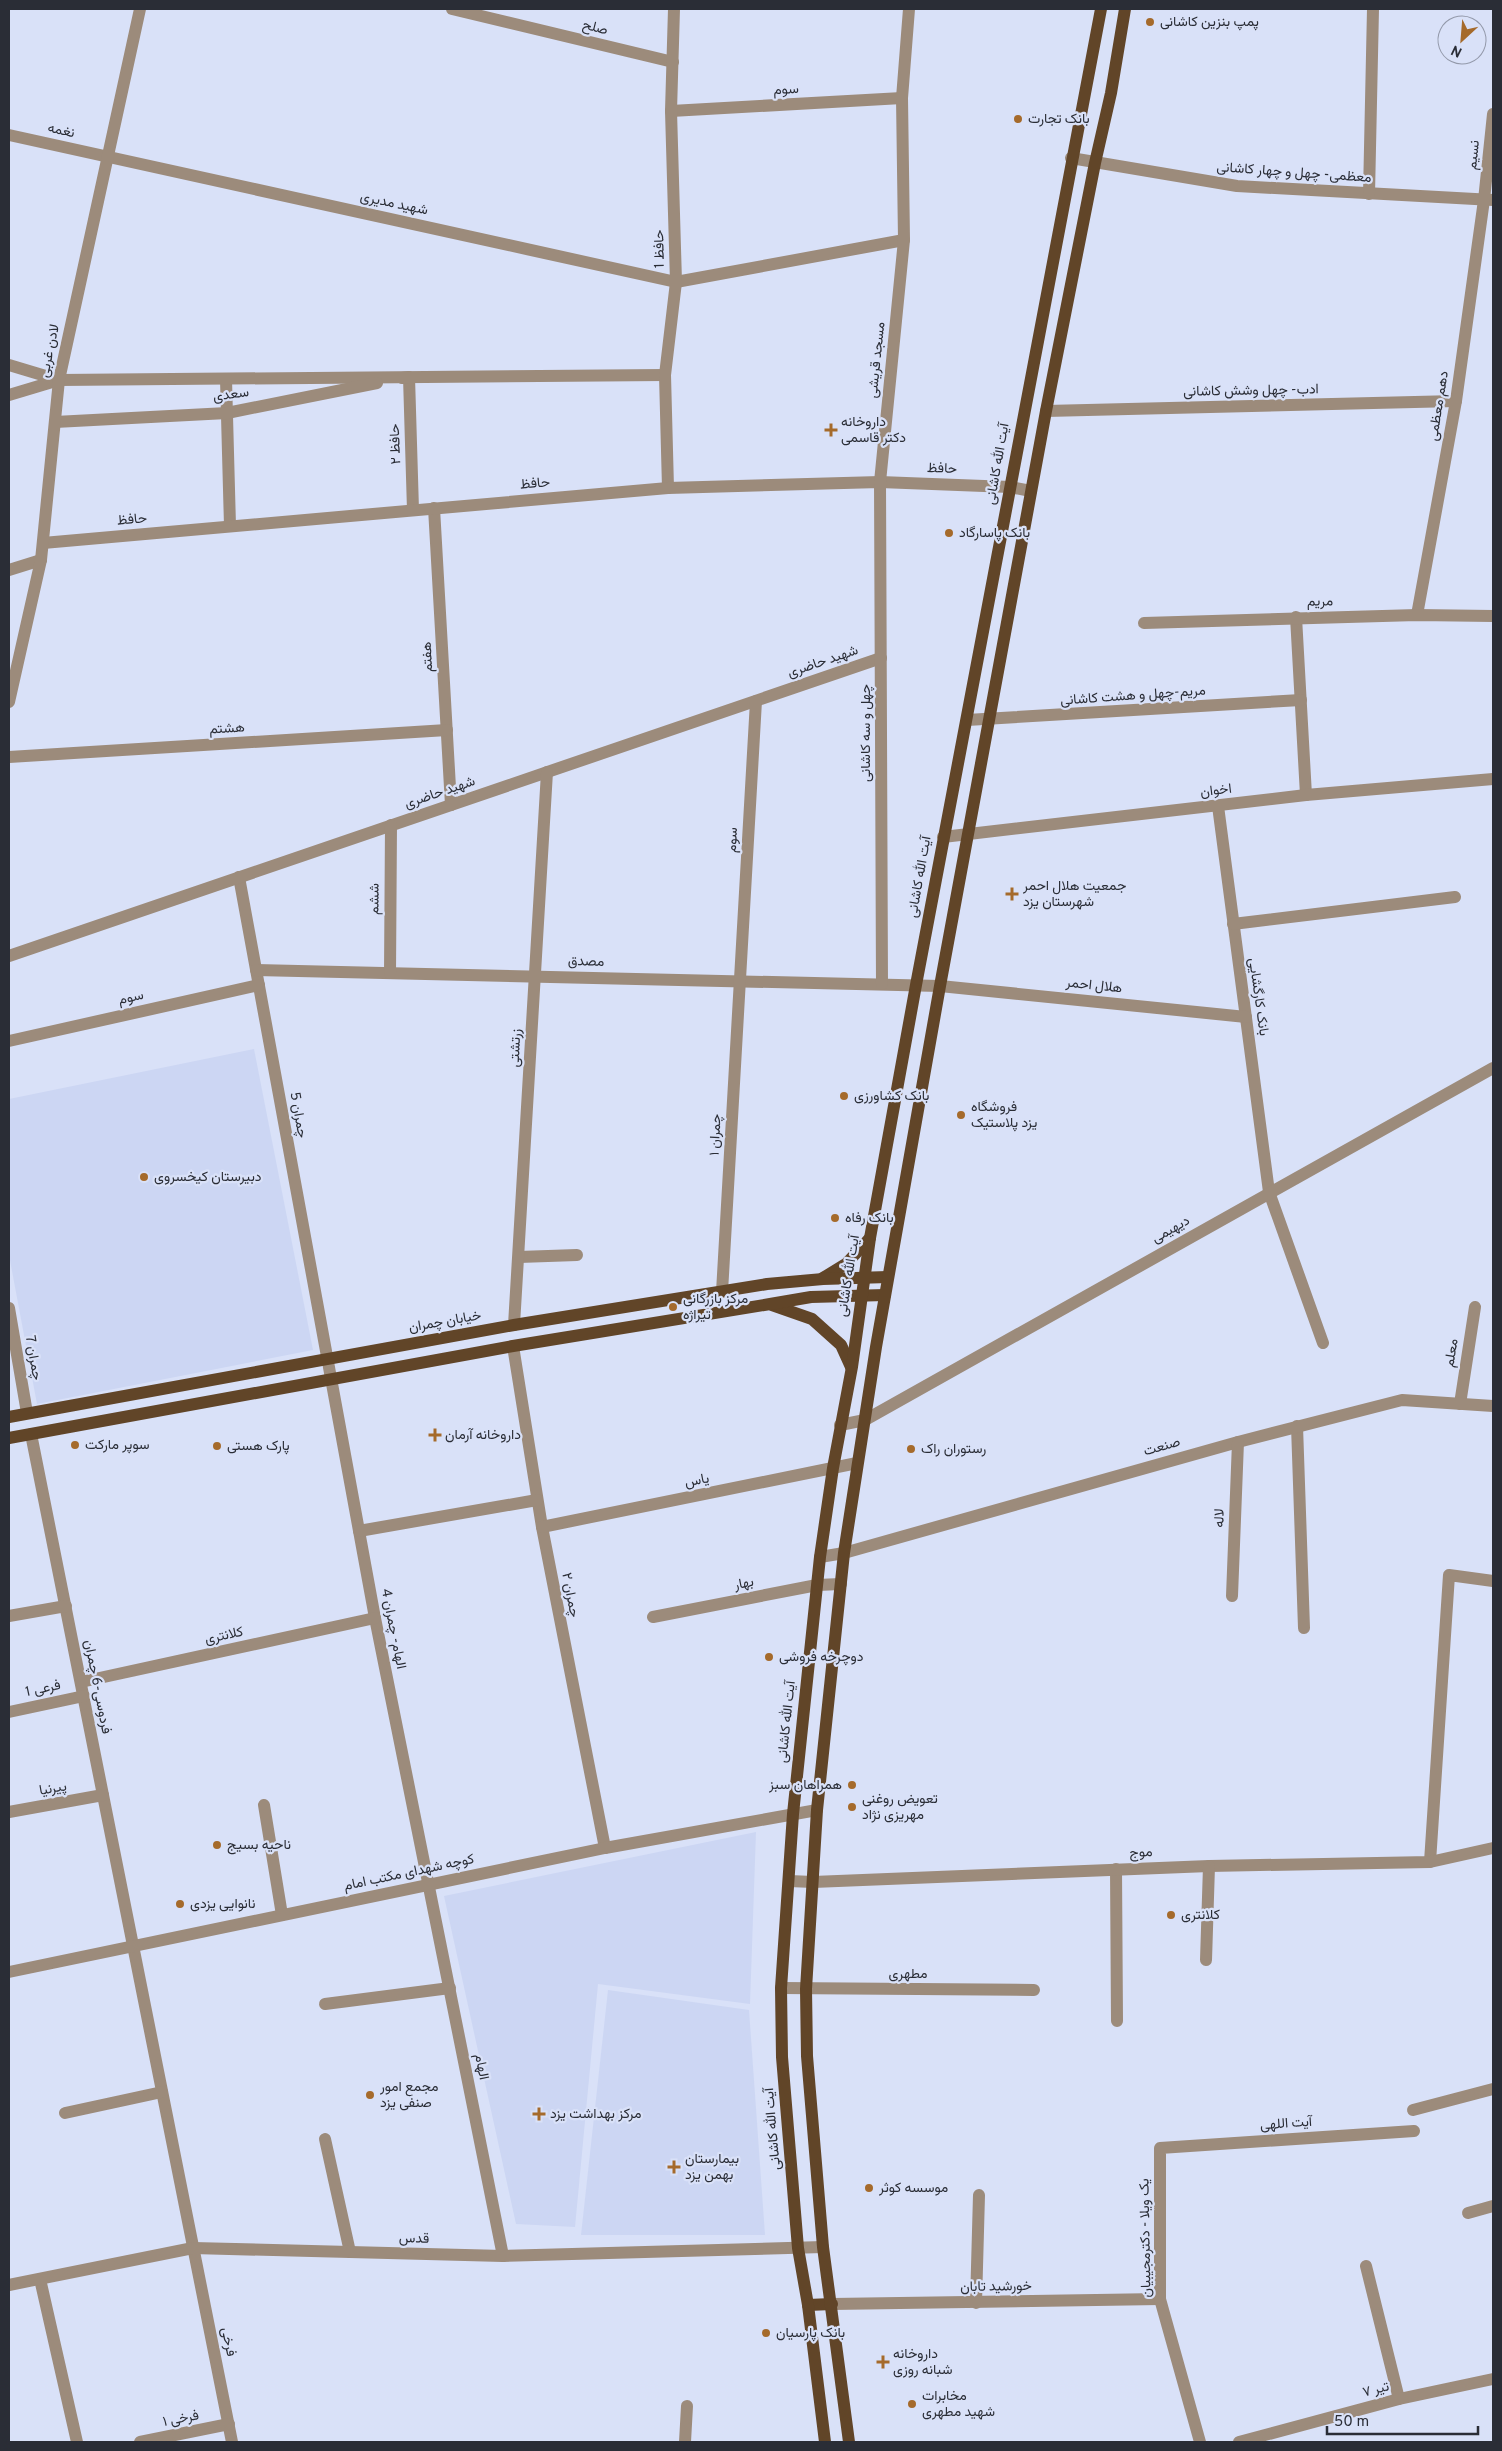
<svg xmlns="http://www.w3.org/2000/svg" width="1502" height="2451" font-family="Overpass,Vazirmatn,sans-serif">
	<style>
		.built { fill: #ccd6f3 }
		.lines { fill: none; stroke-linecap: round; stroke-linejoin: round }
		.minor { stroke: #9c8b7b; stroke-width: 12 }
		.major { stroke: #614528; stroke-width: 12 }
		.poi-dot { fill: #a56a2b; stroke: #d9e1f8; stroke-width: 2 }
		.labels { text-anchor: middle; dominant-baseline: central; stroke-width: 4.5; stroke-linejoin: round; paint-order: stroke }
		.poi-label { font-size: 14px; fill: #2a2d36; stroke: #d9e1f8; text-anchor: start }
		.street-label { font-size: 14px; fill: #2a2d36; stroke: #d9e1f8 }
	</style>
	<rect width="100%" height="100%" fill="#d9e1f8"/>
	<!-- built -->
	<g class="built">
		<polygon points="254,1049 313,1350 37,1404 9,1255 9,1099"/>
		<polygon points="756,1832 750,2004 598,1984 575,2227 516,2224 444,1896"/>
		<polygon points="608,1990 749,2010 765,2235 581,2235"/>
	</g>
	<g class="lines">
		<!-- minor -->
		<g class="minor">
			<polyline points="452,9 673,62"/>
			<polyline points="671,111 902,98"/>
			<polyline points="9,135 676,282 904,240"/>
			<polyline points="1071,158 1237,186 1493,200"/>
			<polyline points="1369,194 1373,9"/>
			<polyline points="9,365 59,380"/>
			<polyline points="402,378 409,377 413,510"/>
			<polyline points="226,379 230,526"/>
			<polyline points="9,395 59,380 665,375"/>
			<polyline points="1046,411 1456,401"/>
			<polyline points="55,422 227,413 377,383"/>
			<polyline points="668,488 665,375 676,282 671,111 674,9"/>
			<polyline points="434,508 451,805"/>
			<polyline points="43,543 668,488 880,482 1010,487 1031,491"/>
			<polyline points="9,570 41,560"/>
			<polyline points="1417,615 1456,401 1484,200 1493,114"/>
			<polyline points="1296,617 1306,795"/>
			<polyline points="1144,623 1417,615 1493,616"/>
			<polyline points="9,702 41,560 59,380 140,9"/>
			<polyline points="967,720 1301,700"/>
			<polyline points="9,757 447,730"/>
			<polyline points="1218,806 1269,1192 1323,1343"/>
			<polyline points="943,837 1306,795 1493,779"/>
			<polyline points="239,877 375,1618 503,2256"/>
			<polyline points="1233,924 1455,897"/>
			<polyline points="9,956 881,658"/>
			<polyline points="256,970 940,986 1246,1017"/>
			<polyline points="390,973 391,825"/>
			<polyline points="882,984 880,482 904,240 902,98 909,9"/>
			<polyline points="9,1041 259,985"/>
			<polyline points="519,1257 577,1255"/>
			<polyline points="722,1292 756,701"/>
			<polyline points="9,1308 27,1413"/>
			<polyline points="514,1325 547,772"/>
			<polyline points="513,1346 542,1527 605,1848"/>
			<polyline points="1460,1404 1475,1307"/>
			<polyline points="840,1425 865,1420 1493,1068"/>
			<polyline points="1297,1426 1304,1628"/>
			<polyline points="31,1434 232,2442"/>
			<polyline points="542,1527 857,1463"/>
			<polyline points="359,1531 537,1500"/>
			<polyline points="820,1557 844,1553 1238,1442 1402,1400 1493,1406"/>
			<polyline points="1232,1596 1238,1442"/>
			<polyline points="9,1616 66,1606"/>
			<polyline points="653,1617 817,1585 841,1584"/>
			<polyline points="81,1682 375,1618"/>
			<polyline points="9,1712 84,1696"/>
			<polyline points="264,1805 282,1915"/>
			<polyline points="9,1812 103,1795"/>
			<polyline points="1430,1862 1449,1575 1493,1581"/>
			<polyline points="1116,1869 1117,2021"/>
			<polyline points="789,1881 813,1882 1209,1866 1430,1862 1493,1848"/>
			<polyline points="1206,1960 1209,1866"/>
			<polyline points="9,1972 605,1848 817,1810"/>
			<polyline points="781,1988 1034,1990"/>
			<polyline points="325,2004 450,1988"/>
			<polyline points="1413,2110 1493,2089"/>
			<polyline points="65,2113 162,2092"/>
			<polyline points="325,2139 350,2252"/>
			<polyline points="1468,2213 1493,2206"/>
			<polyline points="1366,2266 1399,2399"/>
			<polyline points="40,2279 77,2442"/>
			<polyline points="9,2285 193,2248 503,2256 823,2247"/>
			<polyline points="976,2303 979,2195"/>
			<polyline points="832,2304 1160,2299"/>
			<polyline points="140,2442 229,2424"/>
			<polyline points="685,2442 687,2406"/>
			<polyline points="1200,2442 1160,2299 1160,2148 1414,2131"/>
			<polyline points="1239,2442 1399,2399 1493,2379"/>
		</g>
		<!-- major -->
		<g class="major">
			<polyline points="823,1278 846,1264 870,1238"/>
			<polyline points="772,1305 812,1319 841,1345 851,1367"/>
			<polyline points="9,1417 514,1325 767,1284 823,1279 888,1277"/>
			<polyline points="9,1438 513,1346 770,1304 811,1297 885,1295"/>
			<polyline points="808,2305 832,2304"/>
			<polyline points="825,2442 808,2305 798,2248 782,2057 781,1988 793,1814 820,1557 833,1468 852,1367 870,1238 916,985 1101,9"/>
			<polyline points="849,2442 823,2247 807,2056 806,1989 817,1810 844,1553 876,1347 940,986 1046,411 1095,163 1111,93 1125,9"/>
		</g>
	</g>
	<!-- markers -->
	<g class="poi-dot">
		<circle cx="1150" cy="22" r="5"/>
		<circle cx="1018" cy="119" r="5"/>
		<path d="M828.5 422.5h5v5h5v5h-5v5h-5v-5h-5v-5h5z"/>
		<circle cx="949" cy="533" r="5"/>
		<path d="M1009.5 886.5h5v5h5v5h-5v5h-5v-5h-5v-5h5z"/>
		<circle cx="844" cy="1096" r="5"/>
		<circle cx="961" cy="1115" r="5"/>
		<circle cx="144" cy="1177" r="5"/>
		<circle cx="835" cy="1218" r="5"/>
		<circle cx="673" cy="1307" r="5"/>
		<path d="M432.5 1427.5h5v5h5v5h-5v5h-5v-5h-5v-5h5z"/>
		<circle cx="75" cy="1445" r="5"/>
		<circle cx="217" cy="1446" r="5"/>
		<circle cx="911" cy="1449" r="5"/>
		<circle cx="769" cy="1657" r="5"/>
		<circle cx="852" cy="1785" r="5"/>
		<circle cx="852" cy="1807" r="5"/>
		<circle cx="217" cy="1845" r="5"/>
		<circle cx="180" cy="1904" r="5"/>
		<circle cx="1171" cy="1915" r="5"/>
		<circle cx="370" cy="2095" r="5"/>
		<path d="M536.5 2106.5h5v5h5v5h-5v5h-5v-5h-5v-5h5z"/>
		<path d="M671.5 2159.5h5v5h5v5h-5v5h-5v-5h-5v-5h5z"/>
		<circle cx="869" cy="2188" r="5"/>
		<circle cx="766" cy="2333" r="5"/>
		<path d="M880.5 2354.5h5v5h5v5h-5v5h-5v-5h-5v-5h5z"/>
		<circle cx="912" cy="2404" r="5"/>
	</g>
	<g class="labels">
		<!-- poi labels -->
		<g class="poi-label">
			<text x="1160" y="22">پمپ بنزین کاشانی</text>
			<text x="1028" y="119">بانک تجارت</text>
			<text x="841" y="422">داروخانه<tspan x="841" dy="16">دکتر قاسمی</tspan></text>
			<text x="959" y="533">بانک پاسارگاد</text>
			<text x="1023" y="886">جمعیت هلال احمر<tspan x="1023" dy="16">شهرستان یزد</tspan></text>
			<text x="854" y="1096">بانک کشاورزی</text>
			<text x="971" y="1107">فروشگاه<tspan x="971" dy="16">یزد پلاستیک</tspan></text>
			<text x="154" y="1177">دبیرستان کیخسروی</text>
			<text x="845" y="1218">بانک رفاه</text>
			<text x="683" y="1299">مرکز بازرگانی<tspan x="683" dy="16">تیراژه</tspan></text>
			<text x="445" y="1435">داروخانه آرمان</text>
			<text x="85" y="1445">سوپر مارکت</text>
			<text x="227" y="1446">پارک هستی</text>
			<text x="921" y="1449">رستوران راک</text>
			<text x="779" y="1657">دوچرخه فروشی</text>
			<text x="842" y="1785" text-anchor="end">همراهان سبز</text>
			<text x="862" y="1799">تعویض روغنی<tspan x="862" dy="16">مهریزی نژاد</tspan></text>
			<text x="227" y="1845">ناحیه بسیج</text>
			<text x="190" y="1904">نانوایی یزدی</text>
			<text x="1181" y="1915">کلانتری</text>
			<text x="380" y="2087">مجمع امور<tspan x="380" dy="16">صنفی یزد</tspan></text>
			<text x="550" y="2114">مرکز بهداشت یزد</text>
			<text x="685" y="2159">بیمارستان<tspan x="685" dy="16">بهمن یزد</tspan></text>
			<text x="879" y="2188">موسسه کوثر</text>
			<text x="776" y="2333">بانک پارسیان</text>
			<text x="893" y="2354">داروخانه<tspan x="893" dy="16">شبانه روزی</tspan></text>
			<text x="922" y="2396">مخابرات<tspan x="922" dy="16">شهید مطهری</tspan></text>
		</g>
		<!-- street labels -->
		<g class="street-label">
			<text transform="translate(595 28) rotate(14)">صلح</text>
			<text transform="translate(786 90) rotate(-3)">سوم</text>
			<text transform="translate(61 131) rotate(12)">نغمه</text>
			<text transform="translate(1474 155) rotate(-84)">نسیم</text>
			<text transform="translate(1294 173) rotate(4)">معظمی- چهل و چهار کاشانی</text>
			<text transform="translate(394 204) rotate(12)">شهید مدیری</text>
			<text transform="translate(660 249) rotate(-91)">حافظ 1</text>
			<text transform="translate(50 351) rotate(-78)">لادن غربی</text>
			<text transform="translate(877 360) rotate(-84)">مسجد قریشی</text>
			<text transform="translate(1251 391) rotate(-1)">ادب- چهل وشش کاشانی</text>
			<text transform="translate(231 395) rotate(-8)">سعدی</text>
			<text transform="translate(1439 406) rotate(-81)">دهم معظمی</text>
			<text transform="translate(396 444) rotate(-92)">حافظ ۲</text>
			<text transform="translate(998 464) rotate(-80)">آیت الله کاشانی</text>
			<text transform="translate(942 469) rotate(2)">حافظ</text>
			<text transform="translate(535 484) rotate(-5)">حافظ</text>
			<text transform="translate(132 520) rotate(-5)">حافظ</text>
			<text transform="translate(1320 602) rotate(-1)">مریم</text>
			<text transform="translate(428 657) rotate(-93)">هفتم</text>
			<text transform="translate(823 662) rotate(-19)">شهید حاضری</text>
			<text transform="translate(1133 696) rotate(-4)">مریم-چهل و هشت کاشانی</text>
			<text transform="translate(227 729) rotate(-3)">هشتم</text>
			<text transform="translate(866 733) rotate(-90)">چهل و سه کاشانی</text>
			<text transform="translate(1216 791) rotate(-7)">اخوان</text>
			<text transform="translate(440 793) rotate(-19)">شهید حاضری</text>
			<text transform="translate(733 840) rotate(-87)">سوم</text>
			<text transform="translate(920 877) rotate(-80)">آیت الله کاشانی</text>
			<text transform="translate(375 899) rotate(-89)">ششم</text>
			<text transform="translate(586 962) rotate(1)">مصدق</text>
			<text transform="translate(1094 986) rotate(6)">هلال احمر</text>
			<text transform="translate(1258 997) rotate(82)">بانک کارگشایی</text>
			<text transform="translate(131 998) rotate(-13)">سوم</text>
			<text transform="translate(516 1048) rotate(-87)">زرتشتی</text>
			<text transform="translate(298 1115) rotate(80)">چمران 5</text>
			<text transform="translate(716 1135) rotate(-87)">چمران ۱</text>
			<text transform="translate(1171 1230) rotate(-29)">دیهیمی</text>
			<text transform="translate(849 1276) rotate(-81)">آیت الله کاشانی</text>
			<text transform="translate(445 1322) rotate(-10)">خیابان چمران</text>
			<text transform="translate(1452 1353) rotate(-81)">معلم</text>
			<text transform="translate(33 1358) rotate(80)">چمران 7</text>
			<text transform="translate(1162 1447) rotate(-16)">صنعت</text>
			<text transform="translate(697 1481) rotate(-11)">یاس</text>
			<text transform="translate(1220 1518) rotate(-88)">لاله</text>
			<text transform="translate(744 1584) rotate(-11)">بهار</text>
			<text transform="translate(570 1595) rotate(79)">چمران ۲</text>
			<text transform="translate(393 1629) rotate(79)">الهام- چمران 4</text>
			<text transform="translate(224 1636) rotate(-12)">کلانتری</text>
			<text transform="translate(97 1687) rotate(79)">فردوسی-6 چمران</text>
			<text transform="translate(43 1689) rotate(-12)">فرعی 1</text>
			<text transform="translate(787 1722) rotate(-84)">آیت الله کاشانی</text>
			<text transform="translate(53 1789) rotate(-10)">پیرنیا</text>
			<text transform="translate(1141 1853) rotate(-2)">موج</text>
			<text transform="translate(409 1873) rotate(-12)">کوچه شهدای مکتب امام</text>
			<text x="908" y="1974">مطهری</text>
			<text transform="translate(481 2067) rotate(79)">الهام</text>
			<text transform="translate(1286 2124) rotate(-4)">آیت اللهی</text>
			<text transform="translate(773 2129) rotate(-95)">آیت الله کاشانی</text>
			<text transform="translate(1146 2238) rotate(-91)">یک ویلا - دکترمجیبیان</text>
			<text transform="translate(414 2239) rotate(2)">قدس</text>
			<text transform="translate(996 2287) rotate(-1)">خورشید تابان</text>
			<text transform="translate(228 2342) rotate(79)">فرخی</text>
			<text transform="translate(1376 2390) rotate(-15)">۷ تیر</text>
			<text transform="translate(181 2419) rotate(-11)">فرخی ۱</text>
		</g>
	</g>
	<!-- border -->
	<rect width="1502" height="2451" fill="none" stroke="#2a2d36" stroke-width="20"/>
	<!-- north arrow -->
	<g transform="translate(1462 40) rotate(206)"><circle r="24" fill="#d9e1f8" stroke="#9399aa"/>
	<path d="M0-4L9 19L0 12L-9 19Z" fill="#a56a2b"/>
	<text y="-8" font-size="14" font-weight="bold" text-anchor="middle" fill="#2a2d36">N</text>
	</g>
	<!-- scale -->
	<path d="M1327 2426v8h151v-8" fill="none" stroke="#2a2d36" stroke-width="2.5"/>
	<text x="1334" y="2426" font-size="15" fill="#2a2d36" stroke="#d9e1f8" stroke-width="4" paint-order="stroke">50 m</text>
</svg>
